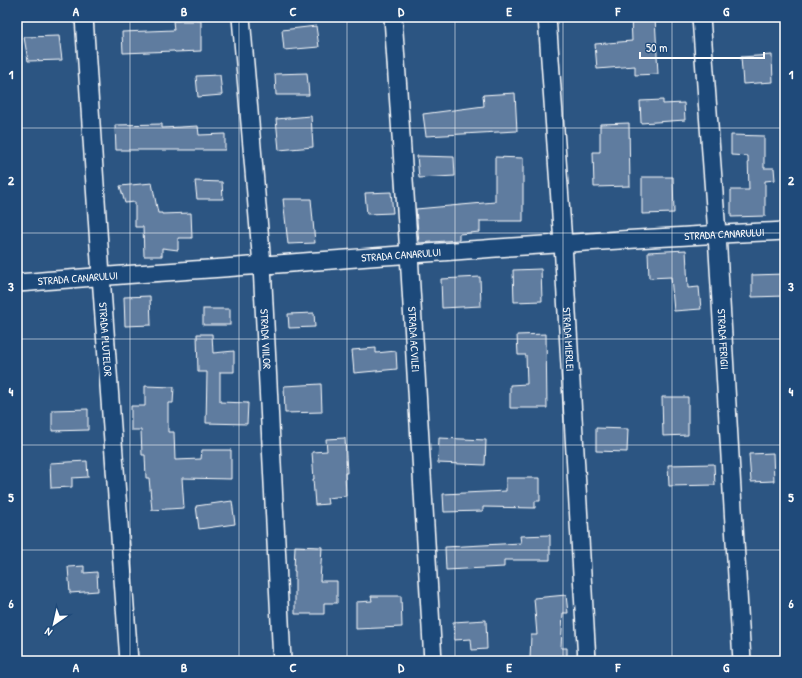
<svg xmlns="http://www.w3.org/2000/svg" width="802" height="678" font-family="'Patrick Hand',sans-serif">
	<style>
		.building { fill: #5e7c9f; stroke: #fff }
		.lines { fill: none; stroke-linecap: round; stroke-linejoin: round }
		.minor-casing { stroke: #fff; stroke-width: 20 }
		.minor { stroke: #1f4a7a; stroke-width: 17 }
		.grid { fill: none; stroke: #fff; stroke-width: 1; stroke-opacity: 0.55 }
		.labels { text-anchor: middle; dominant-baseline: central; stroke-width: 4; stroke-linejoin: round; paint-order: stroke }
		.street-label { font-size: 11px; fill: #fff; stroke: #1f4a7a }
		.neatline { fill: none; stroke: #fff; stroke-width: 1.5 }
		.grid-label { font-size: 13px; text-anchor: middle; font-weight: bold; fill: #fff }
	</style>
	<rect width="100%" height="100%" fill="#2c5582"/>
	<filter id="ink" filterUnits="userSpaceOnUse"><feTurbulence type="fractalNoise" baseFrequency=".025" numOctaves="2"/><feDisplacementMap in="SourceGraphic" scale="8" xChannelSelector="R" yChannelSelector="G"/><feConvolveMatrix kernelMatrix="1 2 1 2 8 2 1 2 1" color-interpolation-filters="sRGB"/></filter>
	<g filter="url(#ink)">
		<!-- building -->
		<g class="building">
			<polygon points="631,17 655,17 658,74 635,75 635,66 597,69 595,44 632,41"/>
			<polygon points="173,21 201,21 201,51 175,52 174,51 123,53 122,32 174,30"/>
			<polygon points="316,26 319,47 284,50 282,30"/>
			<polygon points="59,36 62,60 28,61 24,37"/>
			<polygon points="772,55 773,82 743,84 741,57"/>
			<polygon points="307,73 309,95 276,95 275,74"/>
			<polygon points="220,75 222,95 198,97 196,76"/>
			<polygon points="515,93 517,131 426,136 423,114 484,106 483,95"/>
			<polygon points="663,100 663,104 684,103 685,120 641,123 640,101"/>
			<polygon points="311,116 313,147 279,150 276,119"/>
			<polygon points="629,123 630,186 594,187 593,152 600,152 600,124"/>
			<polygon points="162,124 162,128 198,126 199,135 225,134 225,150 116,150 115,125"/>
			<polygon points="731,135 764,136 764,168 774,168 775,180 765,181 765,216 731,217 731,190 749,190 748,156 731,155"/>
			<polygon points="417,156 454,157 455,176 419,178"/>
			<polygon points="495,157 523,158 523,221 480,221 480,232 459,234 459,240 419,243 416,209 495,202"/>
			<polygon points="642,177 673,177 674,213 642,214"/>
			<polygon points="195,181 222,182 223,199 197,199"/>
			<polygon points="152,183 158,213 162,213 162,214 191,213 192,238 178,238 178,250 162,248 162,256 144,256 143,227 135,227 135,202 125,203 120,186"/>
			<polygon points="391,192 393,213 367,214 365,193"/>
			<polygon points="283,199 311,199 315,243 288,244"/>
			<polygon points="686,250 688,288 699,287 701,309 674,311 671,277 649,278 648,252"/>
			<polygon points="541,269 542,301 514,302 513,270"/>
			<polygon points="785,274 785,296 752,297 752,275"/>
			<polygon points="480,277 481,306 442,308 441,279"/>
			<polygon points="150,296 151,325 125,326 124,297"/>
			<rect x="203" y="309" width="27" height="16"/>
			<polygon points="314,313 315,327 289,328 288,314"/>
			<polygon points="197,334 212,334 213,353 234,351 234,372 220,372 220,402 248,403 247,424 206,423 207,372 198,372"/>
			<polygon points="546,334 547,408 510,408 510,385 527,384 526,355 518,355 517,335"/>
			<polygon points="376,348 376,353 396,351 397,369 354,373 352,350"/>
			<polygon points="321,384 322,412 285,413 284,386"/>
			<polygon points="145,386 174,387 173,403 168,403 168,432 174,432 175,460 201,459 202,450 231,450 231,479 182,478 184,508 152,510 149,478 146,478 145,455 142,455 141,430 131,430 131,406 145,406"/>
			<polygon points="662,397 688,397 688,435 663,436"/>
			<polygon points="88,409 88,430 52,431 52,410"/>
			<polygon points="596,428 628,429 627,452 596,451"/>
			<polygon points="345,438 347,473 345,473 346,496 327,498 328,504 315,505 313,479 314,479 312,452 327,451 326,439"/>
			<polygon points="439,438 486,440 485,465 438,463"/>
			<polygon points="773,453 774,481 751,482 749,454"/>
			<polygon points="87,461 88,477 72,478 72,487 51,488 50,463"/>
			<polygon points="714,464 715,485 669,486 668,465"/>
			<polygon points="506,478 540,478 540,501 535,501 535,508 483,507 483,511 444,512 443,494 506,491"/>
			<polygon points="232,501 235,524 199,529 196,506"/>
			<polygon points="550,535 550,560 504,560 504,567 446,570 445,547 521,543 520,536"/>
			<polygon points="295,546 322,547 320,581 337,581 337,603 324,603 324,614 295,614 295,571 294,571"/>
			<polygon points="84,566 84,573 97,572 98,591 70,593 68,567"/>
			<polygon points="566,595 568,613 563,613 561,648 567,648 567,661 540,661 540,659 530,659 531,635 537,635 534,598"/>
			<polygon points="371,596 401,596 402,627 356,629 356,602 372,601"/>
			<polygon points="486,620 487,649 472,650 471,639 454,640 453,622"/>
		</g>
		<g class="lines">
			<!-- minor casing -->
			<g class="minor-casing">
				<g id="minor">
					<path id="s1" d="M 84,17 L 101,276 L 129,661"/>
					<path id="s2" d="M 241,17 L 262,265 L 282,661"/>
					<path id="s3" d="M 393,17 L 409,254 L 433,661"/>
					<path id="s4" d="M 547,17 L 563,243 L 587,661"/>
					<path id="s5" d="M 701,17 L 717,234 L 742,661"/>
					<path id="s6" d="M 17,283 C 99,276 182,271 264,265 C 438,252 611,239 785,231"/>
				</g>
			</g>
			<!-- minor -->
			<use href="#minor" class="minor"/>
		</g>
	</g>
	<!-- grid -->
	<path class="grid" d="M 130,17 L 130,661M 239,17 L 239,661M 347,17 L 347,661M 455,17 L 455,661M 563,17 L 563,661M 672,17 L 672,661M 17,128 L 785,128M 17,233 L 785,233M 17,339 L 785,339M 17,445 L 785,445M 17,550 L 785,550"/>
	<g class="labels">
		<!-- street labels -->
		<g class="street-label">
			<text stroke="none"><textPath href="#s6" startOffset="709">STRADA CANARULUI</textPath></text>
			<text stroke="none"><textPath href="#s6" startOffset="385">STRADA CANARULUI</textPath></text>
			<text stroke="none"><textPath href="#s6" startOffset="61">STRADA CANARULUI</textPath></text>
			<text stroke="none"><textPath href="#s1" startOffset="323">STRADA PLUTELOR</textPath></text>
			<text stroke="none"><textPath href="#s2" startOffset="323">STRADA VIILOR</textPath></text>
			<text stroke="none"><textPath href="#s3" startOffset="323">STRADA ACVILEI</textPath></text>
			<text stroke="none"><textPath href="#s4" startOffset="323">STRADA MIERLEI</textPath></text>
			<text stroke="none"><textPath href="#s5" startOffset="323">STRADA FERIGII</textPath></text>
		</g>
	</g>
	<!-- margin -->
	<rect width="802" height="678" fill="none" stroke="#1f4a7a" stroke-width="44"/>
	<!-- north arrow -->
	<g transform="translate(54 624) rotate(214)" stroke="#1f4a7a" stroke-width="3" paint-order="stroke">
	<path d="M0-3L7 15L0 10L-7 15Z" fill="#ffffff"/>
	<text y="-6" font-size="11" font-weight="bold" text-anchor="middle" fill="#ffffff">N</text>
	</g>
	<!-- scale -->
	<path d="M640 52v6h124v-6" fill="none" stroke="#ffffff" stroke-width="2"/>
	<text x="646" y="52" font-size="12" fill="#ffffff" stroke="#1f4a7a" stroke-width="3" paint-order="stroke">50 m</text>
	<rect x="22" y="22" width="758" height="634" class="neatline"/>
	<g class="grid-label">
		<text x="76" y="16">A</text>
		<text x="184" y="16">B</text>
		<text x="293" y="16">C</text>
		<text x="401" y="16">D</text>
		<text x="509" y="16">E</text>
		<text x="618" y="16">F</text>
		<text x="726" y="16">G</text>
		<text x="11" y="79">1</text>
		<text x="791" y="79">1</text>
		<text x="11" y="185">2</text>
		<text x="791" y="185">2</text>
		<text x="11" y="291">3</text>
		<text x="791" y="291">3</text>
		<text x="11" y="396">4</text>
		<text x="791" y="396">4</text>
		<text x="11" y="502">5</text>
		<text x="791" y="502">5</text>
		<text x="11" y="608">6</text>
		<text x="791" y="608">6</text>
		<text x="76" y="672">A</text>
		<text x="184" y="672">B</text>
		<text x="293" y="672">C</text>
		<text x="401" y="672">D</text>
		<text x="509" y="672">E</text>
		<text x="618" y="672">F</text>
		<text x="726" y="672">G</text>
	</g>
</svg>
